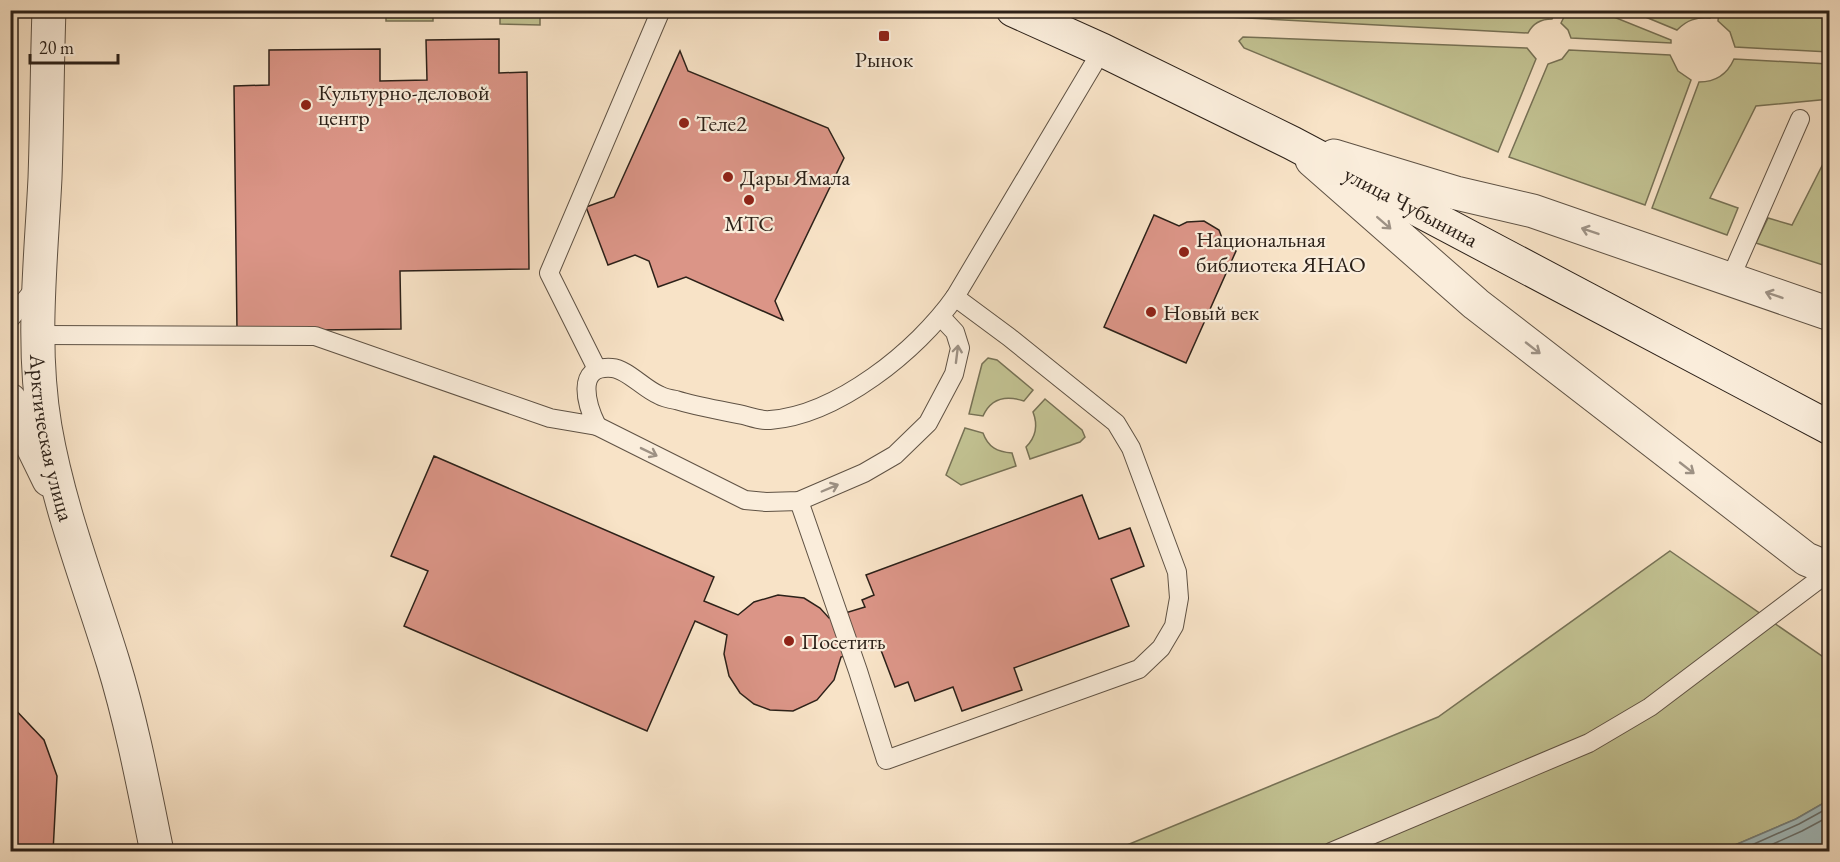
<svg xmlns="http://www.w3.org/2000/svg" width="1840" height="862" font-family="'EB Garamond',serif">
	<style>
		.green { fill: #c2c292; stroke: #777256; stroke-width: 1.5 }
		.water { fill: #a1bcbf; stroke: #727e7d; stroke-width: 1.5 }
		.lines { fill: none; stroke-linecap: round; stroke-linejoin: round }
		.shore { stroke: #666e6c; stroke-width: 1.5 }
		.building { fill: #db9587; stroke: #2c2119; stroke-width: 1.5 }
		.service-casing { stroke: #5f5244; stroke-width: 20 }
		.minor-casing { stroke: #5f5244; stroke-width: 35 }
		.tertiary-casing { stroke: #5f5244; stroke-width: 35 }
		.secondary-casing { stroke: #2c2119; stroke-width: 35 }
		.service { stroke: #faeddb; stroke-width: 18 }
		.minor { stroke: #faeddb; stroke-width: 33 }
		.tertiary { stroke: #faeddb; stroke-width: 33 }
		.secondary { stroke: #faeddb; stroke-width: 33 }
		.oneway { stroke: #9d9184 }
		.poi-dot { fill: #8f2418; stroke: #faeddb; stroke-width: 2 }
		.labels { text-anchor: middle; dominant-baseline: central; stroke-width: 4.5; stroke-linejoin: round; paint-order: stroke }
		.poi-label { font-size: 22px; fill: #2c2119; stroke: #faeddb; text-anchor: start }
		.street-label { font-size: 22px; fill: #2c2119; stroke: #faeddb }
	</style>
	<rect width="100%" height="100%" fill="#f8e3c7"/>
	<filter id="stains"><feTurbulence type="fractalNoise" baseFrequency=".00333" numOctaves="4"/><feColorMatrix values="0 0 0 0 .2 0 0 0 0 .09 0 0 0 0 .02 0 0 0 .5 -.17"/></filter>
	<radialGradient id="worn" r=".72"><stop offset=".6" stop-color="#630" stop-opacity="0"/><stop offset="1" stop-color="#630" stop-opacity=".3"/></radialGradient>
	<!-- green -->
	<g class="green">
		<path d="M 1212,10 L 1556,10 L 1556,11 L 1552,19 C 1541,19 1533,23 1528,33 L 1209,16 Z"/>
		<rect x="386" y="11" width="47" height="10"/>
		<polygon points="500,11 540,11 540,25 500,24"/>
		<polygon points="1567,11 1599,11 1671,40 1671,43 1571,38 1568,30 1561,23"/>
		<path d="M 1631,11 L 1711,10 L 1711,11 L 1710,18 C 1696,17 1687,20 1677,30 Z"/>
		<polygon points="1719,11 1829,11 1829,52 1735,47 1730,32 1718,21"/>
		<polygon points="1243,37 1527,48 1536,59 1498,152 1244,48 1239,41"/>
		<polygon points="1569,50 1670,55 1678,71 1691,80 1645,205 1509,157 1548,64 1562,59"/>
		<path d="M 1734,59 L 1829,64 L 1830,99 L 1756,106 L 1710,198 L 1738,208 L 1727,235 L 1652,208 L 1699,82 C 1716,82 1727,75 1734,59 Z"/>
		<polygon points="1829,152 1829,267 1756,243 1768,218 1792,225"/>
		<path d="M 988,358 L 997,360 L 1033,390 L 1024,401 C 1006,395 991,398 983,416 L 969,414 L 982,364 Z"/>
		<path d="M 1045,399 L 1082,430 L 1085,437 L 1080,442 L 1030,459 L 1026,447 C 1036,437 1038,425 1033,412 Z"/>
		<path d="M 965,428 L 983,433 C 988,447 997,452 1012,453 L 1016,466 L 961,485 L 946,475 Z"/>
		<polygon points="1670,551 1829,661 1829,800 1796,819 1721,851 1110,852 1438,717"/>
	</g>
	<!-- water -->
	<polygon class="water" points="1829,800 1829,851 1721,851 1796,819"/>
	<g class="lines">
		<!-- shore -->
		<g class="shore">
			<polyline points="1736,852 1799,824 1830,807"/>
			<polyline points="1755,852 1802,831 1830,816"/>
		</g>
	</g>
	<!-- building -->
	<g class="building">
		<polygon points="499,39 499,73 527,72 529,269 400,271 401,329 237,331 234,86 269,85 269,50 380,49 380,81 427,80 426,40"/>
		<polygon points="680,51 688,71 828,128 844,158 775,301 783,320 686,277 658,287 649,261 635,255 608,265 586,207 614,197"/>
		<polygon points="1154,215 1179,226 1187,222 1204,221 1219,230 1225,246 1236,251 1186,363 1104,327"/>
		<polygon points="434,456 714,577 704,601 738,615 754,602 778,595 804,598 820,608 829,618 865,607 862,600 874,595 866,575 1082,495 1099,539 1130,528 1144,566 1111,579 1129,626 1014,668 1022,690 962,711 953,687 915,701 908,682 895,687 879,645 841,657 834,680 817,700 793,711 770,710 754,704 740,693 729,676 724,654 727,635 695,621 647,731 404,626 428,571 391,556"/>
		<polygon points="10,704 44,740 57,776 53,852 10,852"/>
	</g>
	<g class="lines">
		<!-- service casing -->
		<g class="service-casing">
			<g id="service">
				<polyline points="1730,279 1800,119"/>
				<polyline points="10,319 36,287"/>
				<path d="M 39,335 L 315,336 L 550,418 L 597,426 C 587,406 574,365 612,368 C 627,369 644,389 659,395 C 664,398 670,399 676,400 C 698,407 721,410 743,415 C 751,417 761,421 770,420 C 837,415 917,351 955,297 L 1102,50"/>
				<polyline points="597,369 549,273 661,10"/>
				<polyline points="597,426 745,500 766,502 799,501 864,473 895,455 928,423 954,374 960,348 955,332 941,317"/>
				<polyline points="799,501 858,671 886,760 1139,669 1161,648 1174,626 1179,598 1177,572 1131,448 1116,423 1009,337 955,297"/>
				<polyline points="1331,852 1589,743 1650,707 1830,571"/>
			</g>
		</g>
		<!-- minor casing -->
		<g class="minor-casing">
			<polyline id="minor" points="10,400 49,480"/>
		</g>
		<!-- tertiary casing -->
		<g class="tertiary-casing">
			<g id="tertiary">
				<path id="s1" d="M 49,10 C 47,66 47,122 45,178 C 41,260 31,345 45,427 C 59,508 89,584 113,662 C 132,724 144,788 157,852"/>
				<polyline points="1334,156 1456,193 1533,211 1830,314"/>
				<polyline points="1312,160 1476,304 1806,559 1830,569"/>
			</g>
		</g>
		<!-- secondary casing -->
		<g class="secondary-casing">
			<g id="secondary">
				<path id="s2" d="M 1013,10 L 1102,50 L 1292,143 L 1830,428"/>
			</g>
		</g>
		<!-- service -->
		<use href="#service" class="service"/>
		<!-- minor -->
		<use href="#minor" class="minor"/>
		<!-- tertiary -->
		<use href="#tertiary" class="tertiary"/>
		<!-- secondary -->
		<use href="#secondary" class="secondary"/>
	</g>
	<!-- one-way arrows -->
	<defs><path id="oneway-shaft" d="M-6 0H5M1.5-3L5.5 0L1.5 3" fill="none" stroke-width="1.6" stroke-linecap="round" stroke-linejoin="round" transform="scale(1.5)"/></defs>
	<g class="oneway">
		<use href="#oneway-shaft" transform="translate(1384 223) rotate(41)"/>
		<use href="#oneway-shaft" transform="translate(1590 231) rotate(-161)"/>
		<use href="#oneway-shaft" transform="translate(1774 295) rotate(-161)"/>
		<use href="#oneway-shaft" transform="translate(1533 348) rotate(38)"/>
		<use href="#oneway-shaft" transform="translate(957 354) rotate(-83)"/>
		<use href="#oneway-shaft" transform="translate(649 452) rotate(26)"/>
		<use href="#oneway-shaft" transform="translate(1687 468) rotate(38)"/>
		<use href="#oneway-shaft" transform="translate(830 488) rotate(-23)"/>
	</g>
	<!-- markers -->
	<g class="poi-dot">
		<rect x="878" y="30" width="12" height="12" rx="3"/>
		<circle cx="306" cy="105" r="6"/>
		<circle cx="684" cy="123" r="6"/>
		<circle cx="728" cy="177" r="6"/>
		<circle cx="749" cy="200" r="6"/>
		<circle cx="1184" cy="252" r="6"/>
		<circle cx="1151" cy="312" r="6"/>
		<circle cx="789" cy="641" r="6"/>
	</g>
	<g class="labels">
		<!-- poi labels -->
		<g class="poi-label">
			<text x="884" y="59" text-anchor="middle">Рынок</text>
			<text x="318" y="92">Культурно-деловой<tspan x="318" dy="25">центр</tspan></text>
			<text x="696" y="123">Теле2</text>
			<text x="740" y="177">Дары Ямала</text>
			<text x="749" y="223" text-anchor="middle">МТС</text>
			<text x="1196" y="239">Национальная<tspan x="1196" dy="25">библиотека ЯНАО</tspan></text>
			<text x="1163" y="312">Новый век</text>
			<text x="801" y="641">Посетить</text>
		</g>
		<!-- street labels -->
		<g class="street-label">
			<text stroke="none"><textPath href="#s2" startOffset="444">улица Чубынина</textPath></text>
			<text stroke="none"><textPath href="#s1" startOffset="429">Арктическая улица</textPath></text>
		</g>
	</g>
	<!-- margin -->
	<rect width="1840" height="862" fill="none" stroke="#f8e3c7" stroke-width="36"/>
	<rect x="12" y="12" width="1816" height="838" fill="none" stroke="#2c2119" stroke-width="3"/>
	<rect x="18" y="18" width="1804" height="826" fill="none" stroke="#2c2119" stroke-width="1.5"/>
	<!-- scale -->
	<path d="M30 54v9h88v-9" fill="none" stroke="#2c2119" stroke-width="3"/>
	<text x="39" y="54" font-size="18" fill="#2c2119" stroke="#faeddb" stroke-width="4.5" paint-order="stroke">20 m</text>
	<rect width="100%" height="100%" filter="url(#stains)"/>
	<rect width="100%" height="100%" fill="url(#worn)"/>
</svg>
